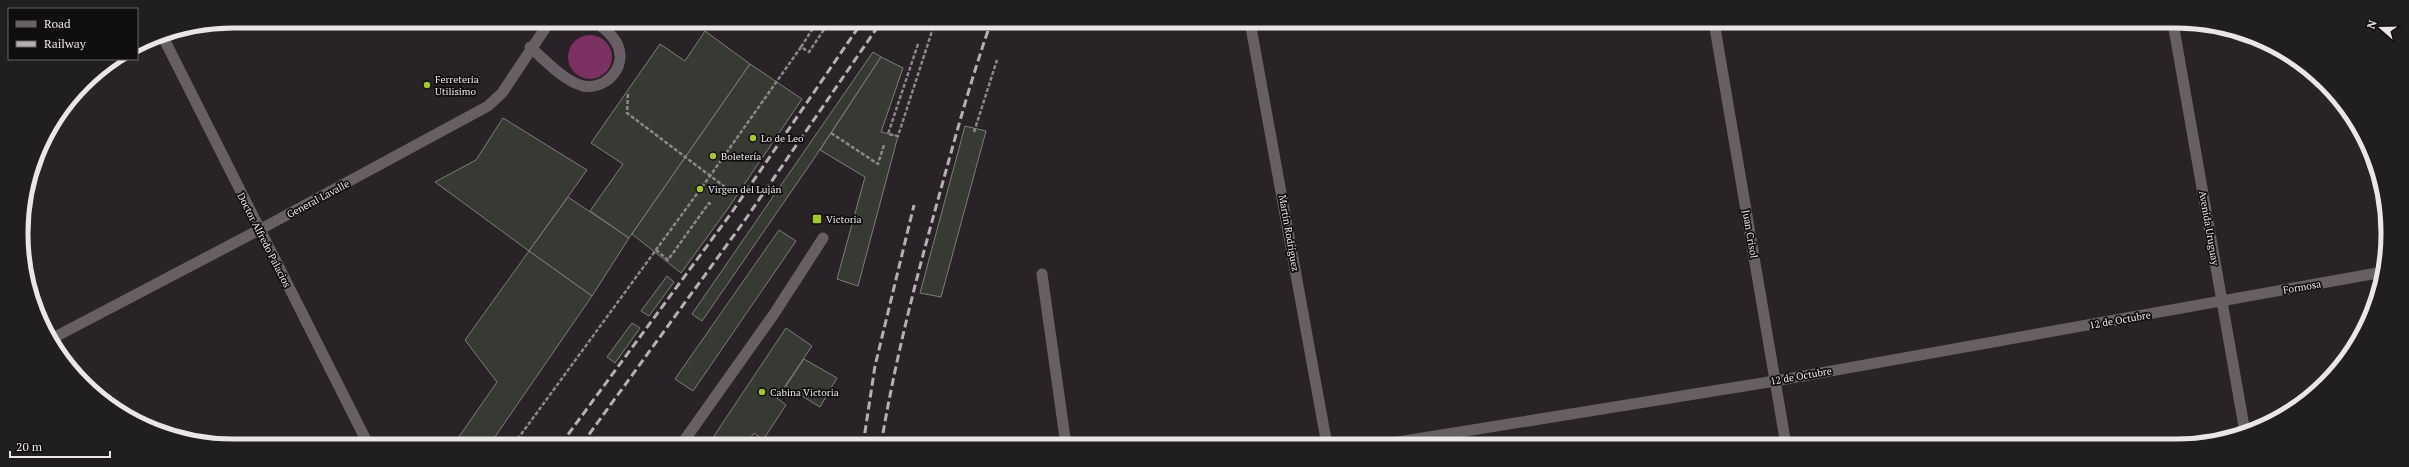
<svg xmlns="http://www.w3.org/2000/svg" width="2409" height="467" font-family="'PT Serif',serif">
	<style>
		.water { fill: #7b3161 }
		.building { fill: #373a33; stroke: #7c7f78 }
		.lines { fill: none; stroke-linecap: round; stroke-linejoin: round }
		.path { stroke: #8c878a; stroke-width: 2.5; stroke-dasharray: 4 2; stroke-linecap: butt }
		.service { stroke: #675f63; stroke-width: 11 }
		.minor { stroke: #675f63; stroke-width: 11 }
		.tertiary { stroke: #675f63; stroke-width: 11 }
		.rail { stroke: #b4afb1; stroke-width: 3; stroke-dasharray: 8 4; stroke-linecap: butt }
		.poi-dot { fill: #a2c929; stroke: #100d0e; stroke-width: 1.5 }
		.labels { text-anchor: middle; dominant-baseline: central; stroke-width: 3.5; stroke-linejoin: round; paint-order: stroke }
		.poi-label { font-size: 10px; fill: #eae6e8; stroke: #100d0e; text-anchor: start }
		.street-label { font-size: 10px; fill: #eae6e8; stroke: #100d0e }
		.rim { fill: none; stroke: #eae6e8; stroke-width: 5 }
	</style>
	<rect width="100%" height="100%" fill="#292226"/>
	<!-- water -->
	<circle class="water" cx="590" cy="57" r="22"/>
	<!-- building -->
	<g class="building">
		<polygon points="705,31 750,64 629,238 590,211 623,164 591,143 660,44 685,61"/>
		<polygon points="873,52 881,57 813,160 702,321 692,314"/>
		<polygon points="881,57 903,68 881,132 898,136 858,286 837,279 865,177 820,150"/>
		<polygon points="750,64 802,99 729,207 681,273 632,234"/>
		<polygon points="503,118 587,170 529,251 435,182 476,160"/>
		<polygon points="965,126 986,131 941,297 920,293"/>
		<polygon points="568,197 629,238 592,296 529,251"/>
		<polygon points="779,230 796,241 693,391 675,379"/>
		<polygon points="529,251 592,296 490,444 454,444 497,382 465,340"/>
		<polygon points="667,276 674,282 649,316 641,311"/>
		<polygon points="632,323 640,328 615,363 607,357"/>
		<polygon points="786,328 812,346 777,398 786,405 763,440 754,433 746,445 726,445 714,436"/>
		<polygon points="804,359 837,378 820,407 786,386"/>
	</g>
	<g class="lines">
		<!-- path -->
		<g class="path">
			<polyline points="918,44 888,134 898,136 935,22"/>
			<polyline points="801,47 817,22"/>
			<polyline points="628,94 627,113 725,187"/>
			<polyline points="974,132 997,60"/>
			<polyline points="831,133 878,164 884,145"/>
			<polyline points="656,250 668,260 709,203 712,205"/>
			<polyline points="514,444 710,176 801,47 809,52 829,22"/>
		</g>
		<!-- service -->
		<g class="service">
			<path d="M 530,47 C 545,60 564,81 583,86 C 604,90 625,70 619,49 C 616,37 604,29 595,21"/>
			<polyline points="1042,274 1066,445"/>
			<polyline points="681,445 774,314 823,238"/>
		</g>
		<!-- minor -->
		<g class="minor">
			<polyline points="1250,22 1327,445"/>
			<polyline points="1714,22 1786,445"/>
			<polyline points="162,35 368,444"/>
			<polyline points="53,338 259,230 488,106 502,93 550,21"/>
			<polyline points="1379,445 1775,381 2383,272"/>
		</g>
		<!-- tertiary -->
		<polyline class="tertiary" points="2173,23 2245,432"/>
		<!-- rail -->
		<g class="rail">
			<polyline points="561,444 732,212 862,22"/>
			<polyline points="582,444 745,220 881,22"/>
			<polyline points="863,445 875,366 914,205"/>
			<path d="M 881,445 C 895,360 916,279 939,196 C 955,138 971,79 991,22"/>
		</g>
	</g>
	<!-- markers -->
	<g class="poi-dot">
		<circle cx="427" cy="85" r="4"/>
		<circle cx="753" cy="138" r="4"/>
		<circle cx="713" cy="156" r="4"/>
		<circle cx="700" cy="189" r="4"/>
		<rect x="812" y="214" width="10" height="10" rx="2"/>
		<circle cx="762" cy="392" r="4"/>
	</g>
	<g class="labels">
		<!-- poi labels -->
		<g class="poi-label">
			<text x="435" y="79">Ferreteria<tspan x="435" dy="12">Utilisimo</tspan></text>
			<text x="761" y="138">Lo de Leo</text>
			<text x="721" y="156">Boletería</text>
			<text x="708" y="189">Virgen del Luján</text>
			<text x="826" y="219">Victoria</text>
			<text x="770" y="392">Cabina Victoria</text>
		</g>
		<!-- street labels -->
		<g class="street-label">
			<text transform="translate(318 199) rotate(-28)">General Lavalle</text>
			<text transform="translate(2209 228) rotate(80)">Avenida Uruguay</text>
			<text transform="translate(1289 233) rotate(80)">Martín Rodríguez</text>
			<text transform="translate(1750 234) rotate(80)">Juan Crisol</text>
			<text transform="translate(264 240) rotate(63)">Doctor Alfredo Palacios</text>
			<text transform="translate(2302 287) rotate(-10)">Formosa</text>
			<text transform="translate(2120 320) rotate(-10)">12 de Octubre</text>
			<text transform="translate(1801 376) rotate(-10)">12 de Octubre</text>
		</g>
	</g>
	<!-- crop -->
	<path d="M0 0H2409V467H0ZM233 28H2176A205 205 0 0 1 2381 233V234A205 205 0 0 1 2176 439H233A205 205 0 0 1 28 234V233A205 205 0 0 1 233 28Z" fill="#211e1f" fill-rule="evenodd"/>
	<path class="rim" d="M233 28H2176A205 205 0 0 1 2381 233V234A205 205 0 0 1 2176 439H233A205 205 0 0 1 28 234V233A205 205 0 0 1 233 28Z"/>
	<!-- legend -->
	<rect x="8" y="8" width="130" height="52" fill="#100d0e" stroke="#676465"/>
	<rect x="16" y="21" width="20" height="6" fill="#675f63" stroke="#676465"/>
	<text x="44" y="28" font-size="12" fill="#eae6e8">Road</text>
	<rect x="16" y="41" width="20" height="6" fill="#b4afb1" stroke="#676465"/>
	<text x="44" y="48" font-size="12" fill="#eae6e8">Railway</text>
	<!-- north arrow -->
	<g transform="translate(2381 28) rotate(290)" stroke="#100d0e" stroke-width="3" paint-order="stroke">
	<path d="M0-3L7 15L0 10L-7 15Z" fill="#eae6e8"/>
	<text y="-6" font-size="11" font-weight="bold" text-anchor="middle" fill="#eae6e8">N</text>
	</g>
	<!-- scale -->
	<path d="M10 451v6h100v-6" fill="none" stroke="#eae6e8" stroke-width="2"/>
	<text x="16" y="451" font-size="12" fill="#eae6e8" stroke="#100d0e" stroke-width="3" paint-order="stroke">20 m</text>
</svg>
